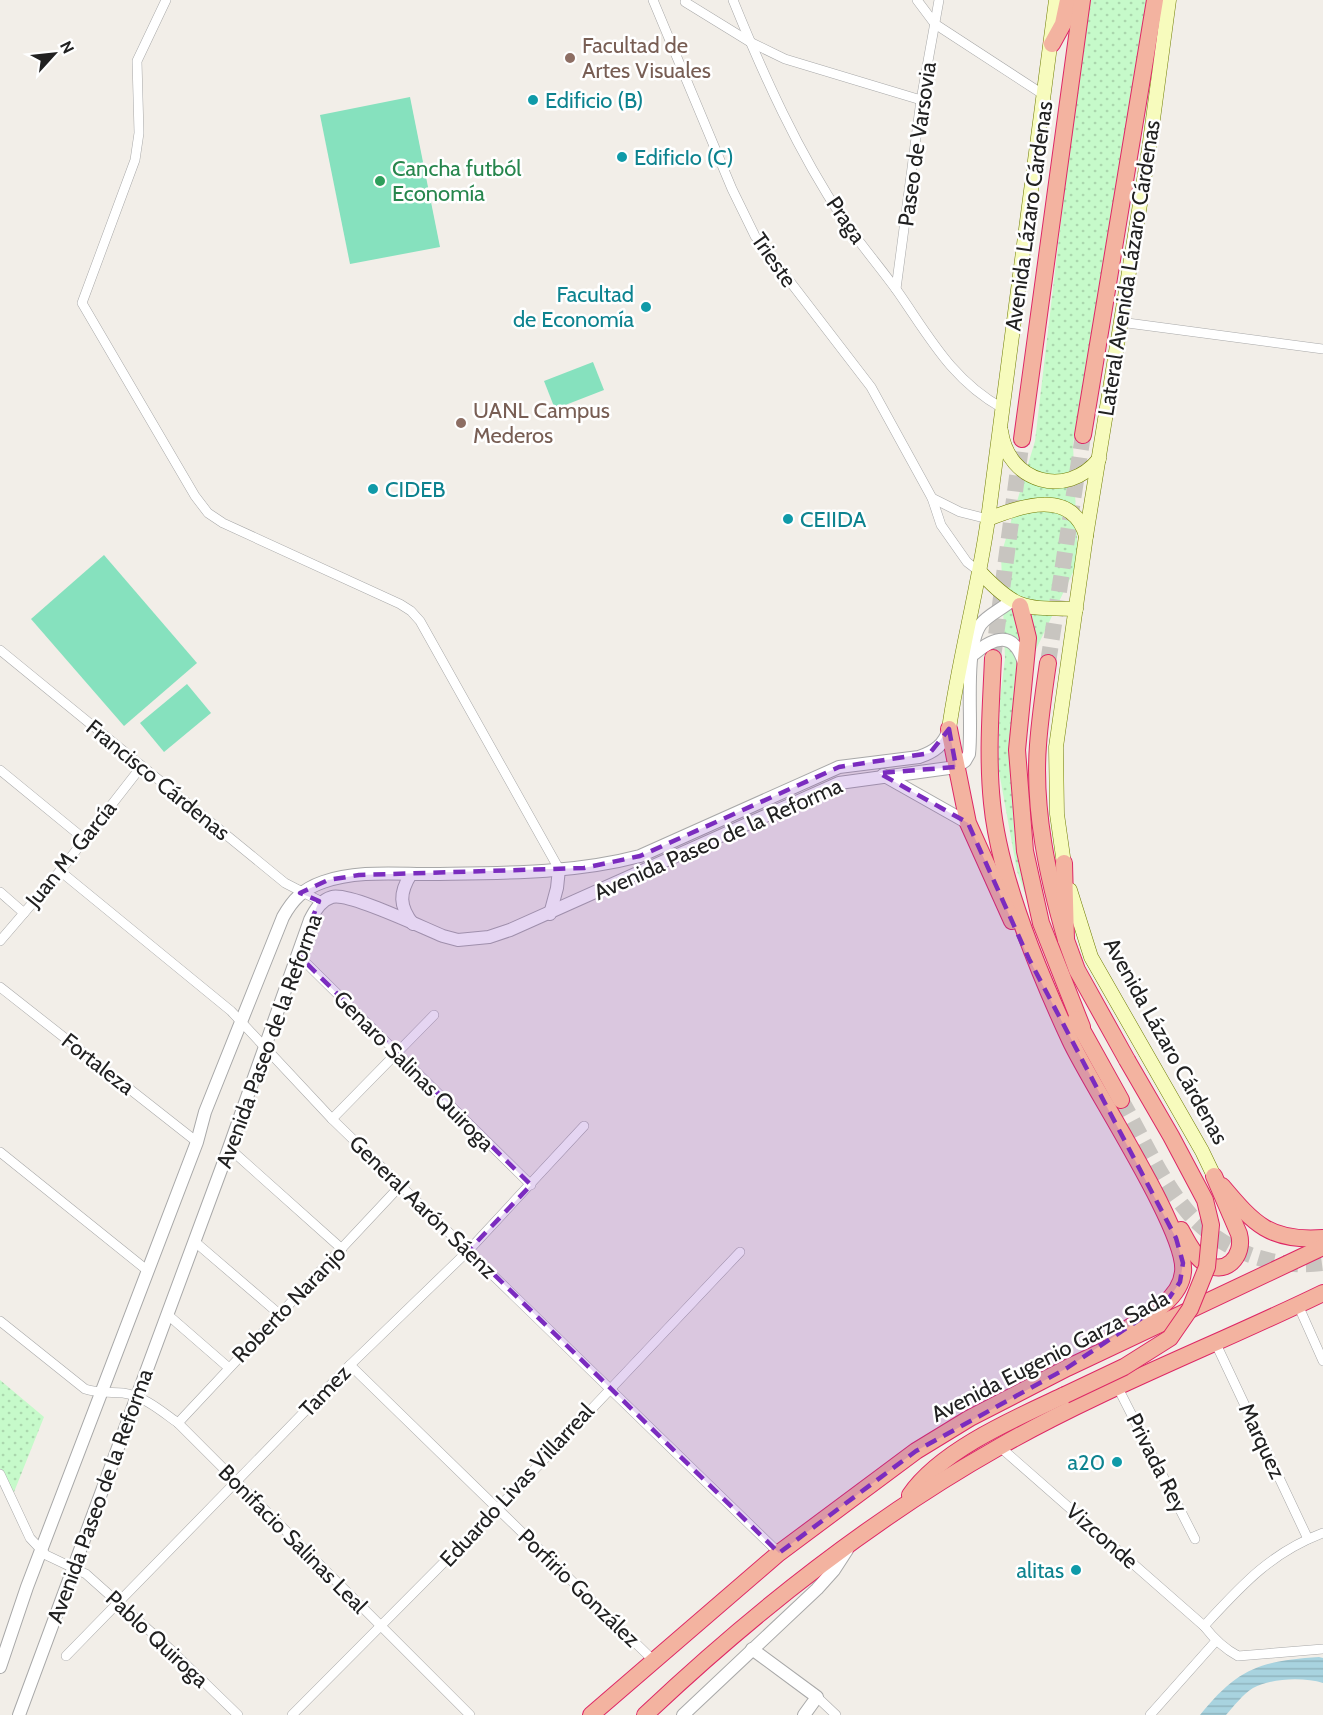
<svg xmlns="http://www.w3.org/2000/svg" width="1323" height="1715" font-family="Cabin,sans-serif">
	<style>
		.park { fill: url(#park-dots) }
		.pitch { fill: #86e1be }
		.water { fill: url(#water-rules) }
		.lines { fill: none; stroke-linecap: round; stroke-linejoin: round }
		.trunk-tunnel { stroke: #c8c5c0; stroke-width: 16; stroke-dasharray: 16 8; stroke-linecap: butt }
		.minor-casing { stroke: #a8a8a8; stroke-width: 10 }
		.tertiary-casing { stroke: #a8a8a8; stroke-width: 14 }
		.secondary-casing { stroke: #707d04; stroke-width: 15 }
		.trunk-casing { stroke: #de2765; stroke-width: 18 }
		.minor { stroke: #fff; stroke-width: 9 }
		.tertiary { stroke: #fff; stroke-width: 12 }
		.secondary { stroke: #f7fbbd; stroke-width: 14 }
		.trunk { stroke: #f3b3a0; stroke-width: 16 }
		.trunk-bridge-casing { stroke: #de2765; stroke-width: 18; stroke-linecap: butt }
		.trunk-bridge { stroke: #f3b3a0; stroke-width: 16 }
		.marked { fill: #7b2cbf; fill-opacity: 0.2; stroke: #7b2cbf; stroke-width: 4.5; stroke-dasharray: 12 8; stroke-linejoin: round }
		.education-dot { fill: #8d6e63; stroke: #fff; stroke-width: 2 }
		.culture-dot { fill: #0f9aa8; stroke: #fff; stroke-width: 2 }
		.leisure-dot { fill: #2e9e5b; stroke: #fff; stroke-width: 2 }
		.labels { text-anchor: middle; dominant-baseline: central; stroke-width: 5; stroke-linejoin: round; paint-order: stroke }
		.education-label { font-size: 22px; fill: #785e54; stroke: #fff; text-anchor: start }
		.culture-label { font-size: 22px; fill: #0d838f; stroke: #fff; text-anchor: start }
		.street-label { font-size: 22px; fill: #212121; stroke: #fff }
		.leisure-label { font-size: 22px; fill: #27864d; stroke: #fff; text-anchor: start }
	</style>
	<defs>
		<pattern id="park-dots" width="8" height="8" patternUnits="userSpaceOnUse" patternTransform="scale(1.5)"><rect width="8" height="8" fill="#c6faca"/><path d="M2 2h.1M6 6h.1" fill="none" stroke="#aad6ad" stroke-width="1.8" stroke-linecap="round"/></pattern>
		<pattern id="water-rules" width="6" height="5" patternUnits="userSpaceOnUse" patternTransform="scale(1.5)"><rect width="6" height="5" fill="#a8d3df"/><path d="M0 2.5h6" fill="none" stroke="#90b5bf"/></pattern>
	</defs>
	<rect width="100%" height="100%" fill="#f2eee8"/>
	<!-- park -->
	<g class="park">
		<polygon points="1087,0 1154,0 1073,444 1078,562 1029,664 1020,751 1043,944 1017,871 998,766 1000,698 1005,659 1001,555 1035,441"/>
		<polygon points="0,1380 44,1417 12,1497 0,1469"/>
	</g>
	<!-- pitch -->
	<g class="pitch">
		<polygon points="410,97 440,247 350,264 320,115"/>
		<polygon points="593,362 604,390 555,409 544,381"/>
		<polygon points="104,555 197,663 124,726 31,619"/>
		<polygon points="187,684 211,713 164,752 140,723"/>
	</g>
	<!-- water -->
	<path class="water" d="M 1319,1657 L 1323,1658 L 1323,1683 C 1304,1677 1271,1678 1253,1688 C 1243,1694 1234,1706 1226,1715 L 1200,1715 C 1238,1668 1260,1661 1319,1657 Z"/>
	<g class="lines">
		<!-- trunk-tunnel -->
		<g class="trunk-tunnel">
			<polyline points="993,658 1022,439"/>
			<polyline points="1048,663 1083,435"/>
			<path d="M 1121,1100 C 1142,1136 1160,1179 1187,1211 C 1219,1250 1273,1270 1323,1263"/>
		</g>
		<!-- minor casing -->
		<g class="minor-casing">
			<g id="minor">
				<polyline points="166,0 137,61 139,133 135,160 82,303 195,496 208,513 223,523 400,604 411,611 420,621 559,869"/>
				<polyline points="653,0 732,189 755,236 871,387 932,498 941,525 967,562 980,572"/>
				<path d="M 733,0 C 763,74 798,152 843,219 C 860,244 880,267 898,292 C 930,338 952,380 1002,408"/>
				<polyline points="917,0 935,24 1044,95"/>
				<polyline points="685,2 750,42 785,59 921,100"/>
				<polyline points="896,289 921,100 939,0"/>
				<polyline points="1120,322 1323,349"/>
				<polyline points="932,498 960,512 988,519"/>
				<polyline points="0,650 285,883 322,902"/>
				<polyline points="0,770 83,838"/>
				<polyline points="60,871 231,1011 332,1119 779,1553"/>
				<polyline points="0,892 24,913"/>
				<polyline points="0,941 60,871 141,767"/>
				<polyline points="298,955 531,1185"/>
				<polyline points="0,987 197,1142"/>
				<polyline points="332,1119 434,1015"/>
				<polyline points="229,1148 342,1249"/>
				<polyline points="0,1152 148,1271"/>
				<polyline points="194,1241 278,1313"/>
				<polyline points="1298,1305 1323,1361"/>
				<polyline points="168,1315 229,1368"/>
				<path d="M 0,1321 L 85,1389 C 98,1393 109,1392 123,1393 C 144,1396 161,1411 178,1423 L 470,1715"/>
				<polyline points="1216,1344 1308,1539"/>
				<polyline points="350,1365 653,1660"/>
				<polyline points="1118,1388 1195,1539"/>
				<polyline points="178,1423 400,1186"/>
				<path d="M 1000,1447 L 1204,1626 C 1214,1639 1223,1648 1238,1656 L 1323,1649"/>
				<polyline points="0,1474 30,1538 46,1555 86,1574 169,1648 238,1715"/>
				<path d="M 1204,1626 C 1241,1586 1270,1553 1323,1533"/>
				<polyline points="66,1656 350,1365 469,1250 584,1126"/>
				<polyline points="817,1697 836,1715"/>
				<polyline points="292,1715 498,1508 740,1252"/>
				<polyline points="1150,1715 1215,1642"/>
			</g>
		</g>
		<!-- tertiary casing -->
		<g class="tertiary-casing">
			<g id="tertiary">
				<path d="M 974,654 C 995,636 1014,631 1024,663"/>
				<polyline points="883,775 968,823"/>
				<path d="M 411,874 C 399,893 399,906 413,924"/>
				<polyline points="550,914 557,888 559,869"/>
				<polyline points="752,1649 817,1697 804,1715"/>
				<path d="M 0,1667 L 27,1587 L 197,1142 L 205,1112 L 283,917 C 293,899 303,889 323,882 C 356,870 396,874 431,874 C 501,873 572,874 640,856 L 839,767 L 919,757 C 934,752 944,745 949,729"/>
				<path d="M 19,1715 L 229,1148 L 310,920 C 315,910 321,900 332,897 C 349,892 423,928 443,936 L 458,940 L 489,937 L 510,930 L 839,783 L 956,767 L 965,761 L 969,754 C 973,723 963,649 981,624 C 988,615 1002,609 1011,601"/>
				<polyline points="683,1715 817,1589 834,1570 847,1550"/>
			</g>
		</g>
		<!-- secondary casing -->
		<g class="secondary-casing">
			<g id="secondary">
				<path d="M 1001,431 C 1008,483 1067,499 1099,459"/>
				<path d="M 988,519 C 1020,506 1072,488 1086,536"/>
				<path d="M 980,572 C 1017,611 1025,608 1076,609"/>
				<path d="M 949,729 C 959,658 978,590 988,519 L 1056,0"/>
				<polyline points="1065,871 1057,814 1056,747 1086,536 1149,149 1169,0"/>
				<polyline points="1070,890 1091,957 1202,1151 1214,1176"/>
			</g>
		</g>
		<!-- trunk casing -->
		<g class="trunk-casing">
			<g id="trunk">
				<polyline points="1052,44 1063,24 1068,0"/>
				<polyline points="1083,435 1155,0"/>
				<polyline points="1022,439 1082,0"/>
				<polyline points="1020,606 1028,638 1017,750 1025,851 1041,923 1082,1027"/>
				<path d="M 993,658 C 991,706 987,755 992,803 C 999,876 1039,973 1070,1040 C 1091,1086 1188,1232 1183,1272 C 1180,1304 1136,1322 1112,1338"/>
				<path d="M 1048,663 C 1044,690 1040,718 1038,745 C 1033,810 1048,878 1066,940"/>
				<polyline points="949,729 968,823 1012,921"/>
				<polyline points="1064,863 1066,940 1077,970 1127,1060"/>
				<polyline points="1076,1019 1121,1100"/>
				<path d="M 1222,1186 C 1254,1224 1270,1242 1323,1238"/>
				<path d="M 1181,1230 C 1187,1241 1193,1254 1203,1262 C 1225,1278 1245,1256 1239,1234 L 1214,1176"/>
				<path d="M 910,1495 C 941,1450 1016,1418 1065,1395"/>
				<polyline points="591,1715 779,1553 916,1451 970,1418 1067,1368 1323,1247"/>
				<path d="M 645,1715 C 753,1613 870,1520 999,1447 C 1103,1388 1216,1345 1323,1293"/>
			</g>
		</g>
		<!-- minor -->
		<use href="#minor" class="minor"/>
		<!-- tertiary -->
		<use href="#tertiary" class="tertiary"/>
		<!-- secondary -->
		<use href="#secondary" class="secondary"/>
		<!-- trunk -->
		<use href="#trunk" class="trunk"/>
		<!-- trunk-bridge casing -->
		<g class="trunk-bridge-casing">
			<polyline id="trunk-bridge" points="1065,1395 1124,1367 1170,1338 1190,1309 1207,1267 1211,1225 1205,1200 1171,1136 1127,1060"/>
		</g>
		<!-- trunk-bridge -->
		<use href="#trunk-bridge" class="trunk-bridge"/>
	</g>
	<!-- marked area -->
	<path class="marked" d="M 949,729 L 956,767 L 879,773 L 968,823 L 1029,959 L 1176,1238 L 1183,1263 L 1180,1282 L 1167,1301 L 1067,1368 L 916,1451 L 779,1553 L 469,1250 L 531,1185 L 298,955 L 319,901 L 300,893 L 328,880 L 359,875 L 584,868 L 640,856 L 839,767 L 930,753 Z"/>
	<!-- markers -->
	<g class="education-dot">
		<circle cx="570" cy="58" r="6"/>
		<circle cx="461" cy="423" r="6"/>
	</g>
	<g class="culture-dot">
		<circle cx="533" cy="100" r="6"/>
		<circle cx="622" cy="157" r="6"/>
		<circle cx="646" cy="307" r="6"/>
		<circle cx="373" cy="489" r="6"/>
		<circle cx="788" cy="519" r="6"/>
		<circle cx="1117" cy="1462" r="6"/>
		<circle cx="1076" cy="1570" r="6"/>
	</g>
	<circle class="leisure-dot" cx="380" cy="181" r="6"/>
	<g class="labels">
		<!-- education labels -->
		<g class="education-label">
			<text x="582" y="45">Facultad de<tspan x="582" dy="25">Artes Visuales</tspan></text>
			<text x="473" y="410">UANL Campus<tspan x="473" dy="25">Mederos</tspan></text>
		</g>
		<!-- culture labels -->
		<g class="culture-label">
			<text x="545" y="100">Edificio (B)</text>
			<text x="634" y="157">EdificIo (C)</text>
			<text x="634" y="294" text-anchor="end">Facultad<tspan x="634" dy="25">de Economía</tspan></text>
			<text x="385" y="489">CIDEB</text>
			<text x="800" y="519">CEIIDA</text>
			<text x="1105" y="1462" text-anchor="end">a20</text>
			<text x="1064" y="1570" text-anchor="end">alitas</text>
		</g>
		<!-- street labels -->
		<g class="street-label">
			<text transform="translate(917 144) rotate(-82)">Paseo de Varsovia</text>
			<text transform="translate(1029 216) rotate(-82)">Avenida Lázaro Cárdenas</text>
			<text transform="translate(846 220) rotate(56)">Praga</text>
			<text transform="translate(774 260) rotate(55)">Trieste</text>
			<text transform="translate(1129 268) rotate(-81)">Lateral Avenida Lázaro Cárdenas</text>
			<text transform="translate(158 780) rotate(39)">Francisco Cárdenas</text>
			<text transform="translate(718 839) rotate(-24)">Avenida Paseo de la Reforma</text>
			<text transform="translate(71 854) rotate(-51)">Juan M. García</text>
			<text transform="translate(269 1041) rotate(-70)">Avenida Paseo de la Reforma</text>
			<text transform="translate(1166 1041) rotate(61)">Avenida Lázaro Cárdenas</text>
			<text transform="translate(98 1064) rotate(38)">Fortaleza</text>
			<text transform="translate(414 1071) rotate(45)">Genaro Salinas Quiroga</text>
			<text transform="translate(423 1207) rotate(44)">General Aarón Sáenz</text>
			<text transform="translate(289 1304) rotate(-46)">Roberto Naranjo</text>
			<text transform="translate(1050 1356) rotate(-27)">Avenida Eugenio Garza Sada</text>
			<text transform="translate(325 1391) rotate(-46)">Tamez</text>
			<text transform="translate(1262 1441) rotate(65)">Marquez</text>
			<text transform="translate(1157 1463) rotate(63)">Privada Rey</text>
			<text transform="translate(517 1485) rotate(-47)">Eduardo Livas Villarreal</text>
			<text transform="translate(100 1496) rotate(-70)">Avenida Paseo de la Reforma</text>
			<text transform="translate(1102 1536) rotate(41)">Vizconde</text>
			<text transform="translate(293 1539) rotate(45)">Bonifacio Salinas Leal</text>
			<text transform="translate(579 1588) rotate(44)">Porfirio González</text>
			<text transform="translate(157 1639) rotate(43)">Pablo Quiroga</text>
		</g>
		<!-- leisure labels -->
		<g class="leisure-label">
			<text x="392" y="168">Cancha futból<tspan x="392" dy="25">Economía</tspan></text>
		</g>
	</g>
	<!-- north arrow -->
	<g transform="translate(54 54) rotate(63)" stroke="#ffffff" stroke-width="4.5" paint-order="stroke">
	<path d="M0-4.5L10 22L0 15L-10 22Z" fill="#212121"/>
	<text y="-9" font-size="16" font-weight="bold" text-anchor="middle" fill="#212121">N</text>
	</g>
</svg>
